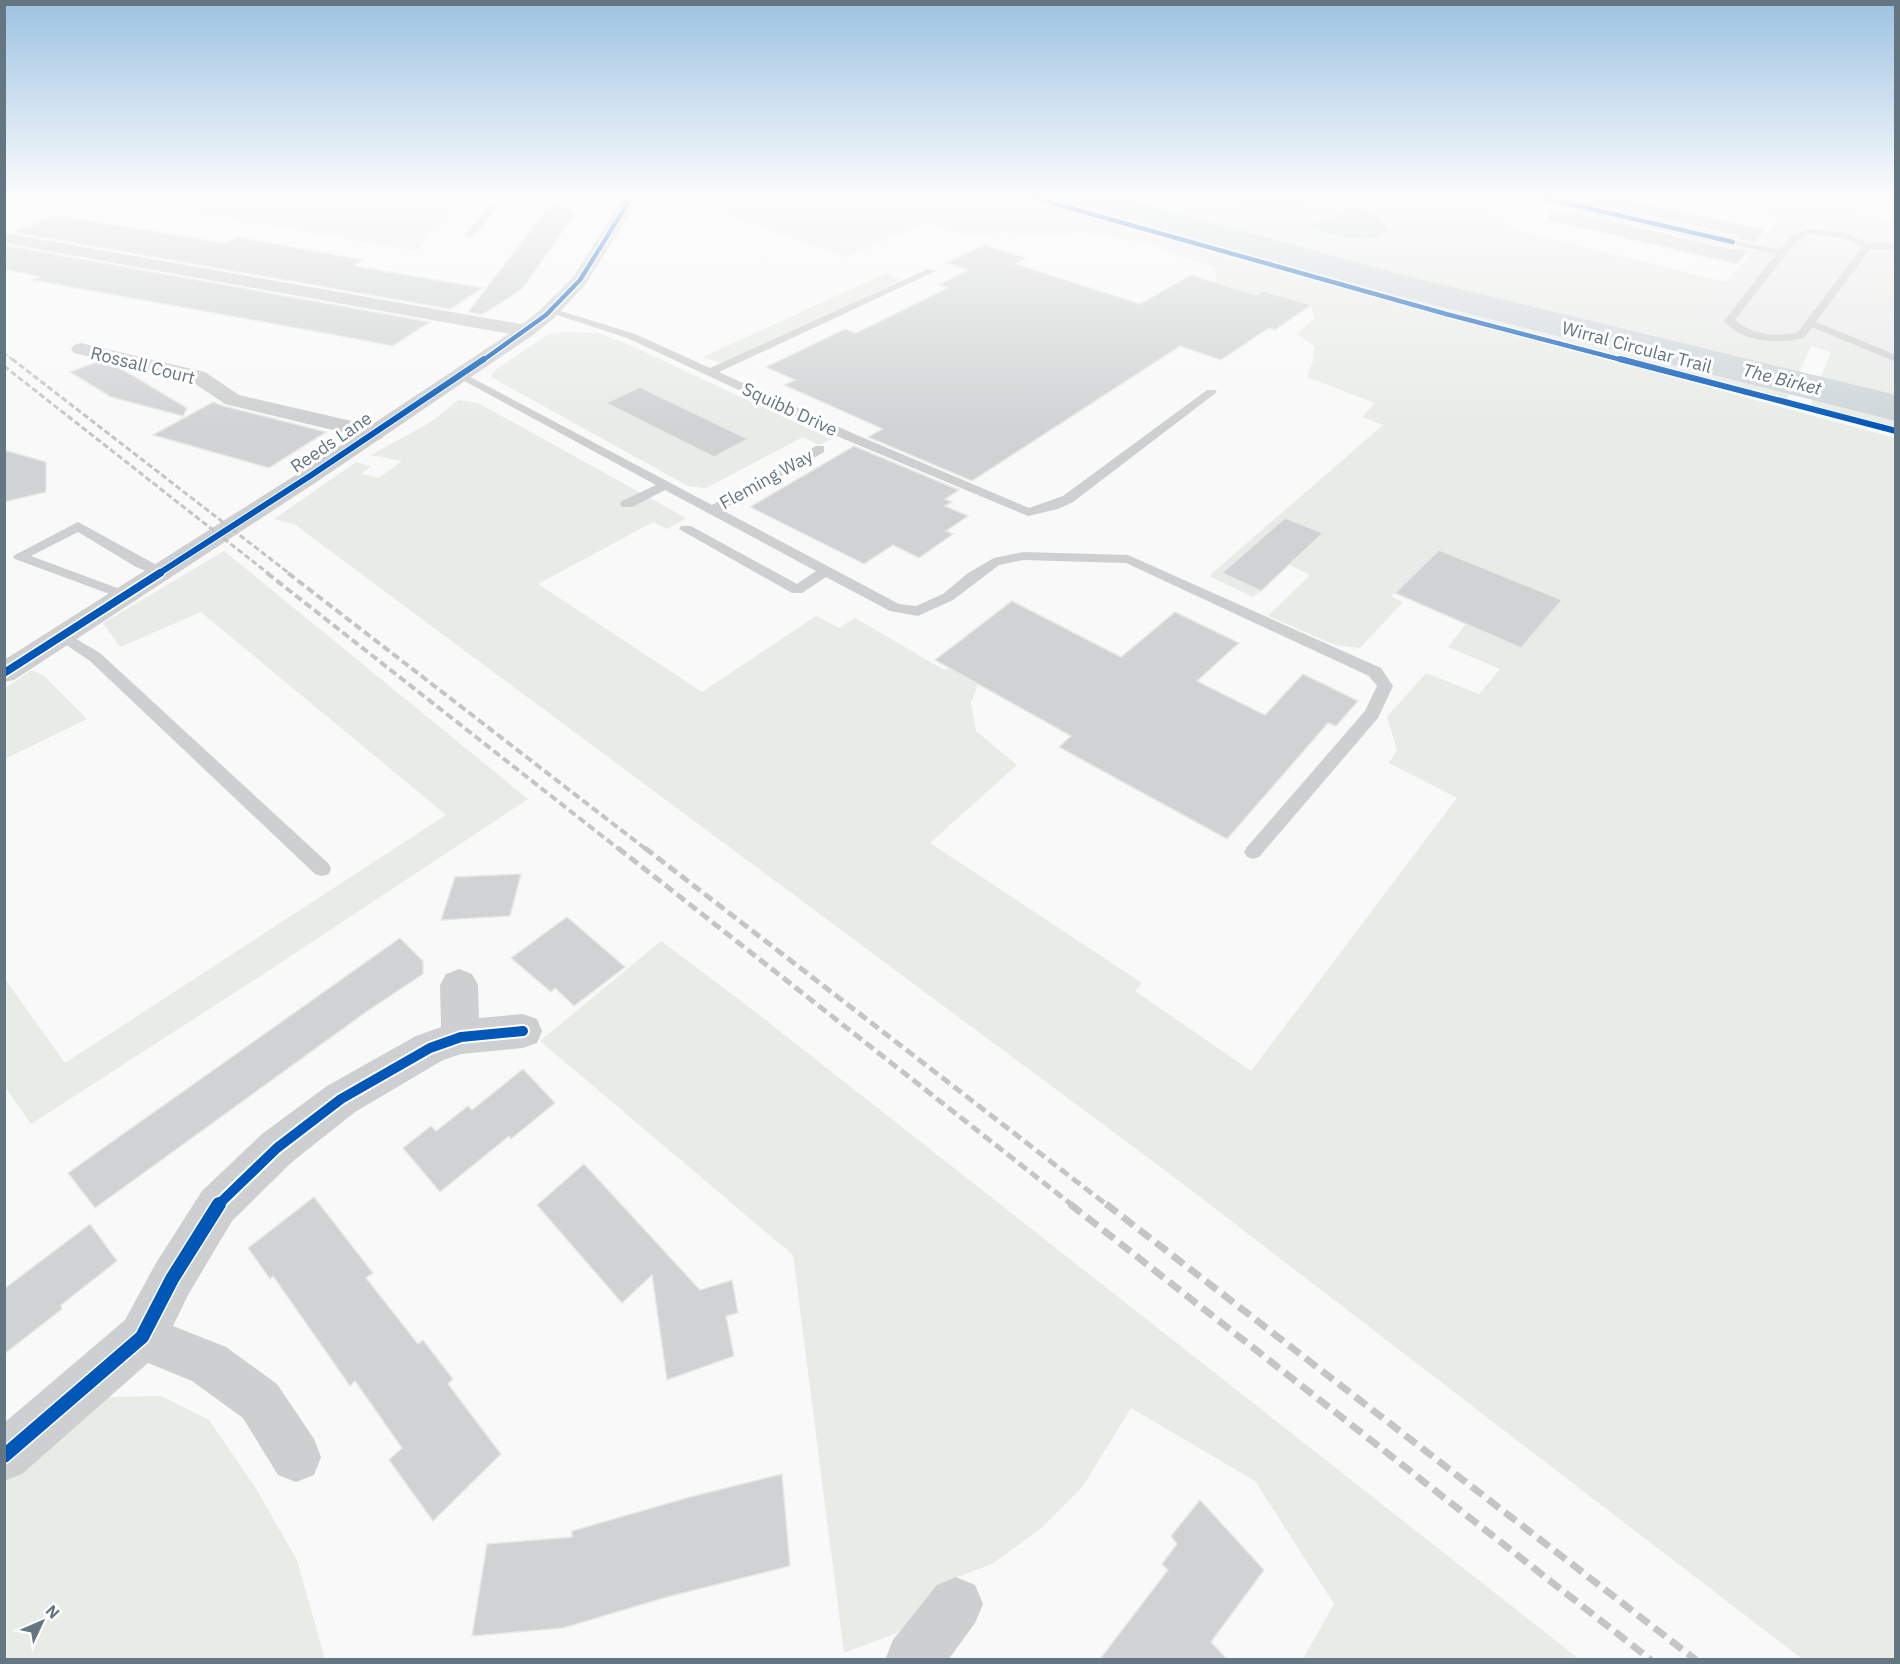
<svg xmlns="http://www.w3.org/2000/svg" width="1900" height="1664" font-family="'IBM Plex Sans',sans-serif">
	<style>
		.built { fill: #e8e9e9 }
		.green { fill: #e8ebe6 }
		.water { fill: #ced6d9 }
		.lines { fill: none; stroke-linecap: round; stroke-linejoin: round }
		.river { fill: #ced6d9; fill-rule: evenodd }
		.building { fill: #d0d2d3; stroke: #e8e8e8; stroke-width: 1.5 }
		.service { fill: #cecfd0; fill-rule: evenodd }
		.minor { fill: #cecfd0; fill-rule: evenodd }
		.tertiary { fill: #cecfd0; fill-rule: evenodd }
		.rail-far4 { stroke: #c3c5c6; stroke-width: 2; stroke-dasharray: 4.5 2; stroke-linecap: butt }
		.rail-far3 { stroke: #c3c5c6; stroke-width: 3; stroke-dasharray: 6 3; stroke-linecap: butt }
		.rail-far2 { stroke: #c3c5c6; stroke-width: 4; stroke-dasharray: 8 4; stroke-linecap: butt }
		.rail-far1 { stroke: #c3c5c6; stroke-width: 5; stroke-dasharray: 10 5; stroke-linecap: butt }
		.rail { stroke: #c3c5c6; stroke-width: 7; stroke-dasharray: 14 7; stroke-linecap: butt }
		.cycleway-far4-casing { stroke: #fff; stroke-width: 7 }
		.cycleway-far3-casing { stroke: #fff; stroke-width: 8 }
		.cycleway-far2-casing { stroke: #fff; stroke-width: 11 }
		.cycleway-far1-casing { stroke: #fff; stroke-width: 14 }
		.cycleway-casing { stroke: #fff; stroke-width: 17 }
		.cycleway-far4 { stroke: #0057b8; stroke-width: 4.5 }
		.cycleway-far3 { stroke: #0057b8; stroke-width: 6 }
		.cycleway-far2 { stroke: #0057b8; stroke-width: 8 }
		.cycleway-far1 { stroke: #0057b8; stroke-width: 10 }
		.cycleway { stroke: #0057b8; stroke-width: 14 }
		.labels { text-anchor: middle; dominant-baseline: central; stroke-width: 6; stroke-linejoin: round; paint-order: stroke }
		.far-street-label { font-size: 18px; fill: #657683; stroke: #fff }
		.far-water-label { font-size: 18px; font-style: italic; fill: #60757c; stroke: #fff }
	</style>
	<rect width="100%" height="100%" fill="#f9f9f9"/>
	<!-- built -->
	<polygon class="built" points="1781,218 1895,242 1895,378 1831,352 1811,346 1748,344 1723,338 1695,317"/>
	<!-- green -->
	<g class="green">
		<polygon points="89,195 470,195 416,251"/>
		<polygon points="670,195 1016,195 1219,254 1895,438 1895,1659 1802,1659 1174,1177 294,524 274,519 356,462 371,466 361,474 379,478 402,461 371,455 431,422 458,400 478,403 686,518 667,529 653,522 538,584 702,692 816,616 839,628 855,618 944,670 949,668 978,684 971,703 976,731 1017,765 930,843 1142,983 1135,991 1251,1071 1457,798 1389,763 1397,750 1387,717 1426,673 1479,694 1500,669 1448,647 1466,624 1561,600 1439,550 1391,596 1403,602 1360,648 1335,645 1268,616 1310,575 1290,565 1323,534 1285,518 1222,573 1261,591 1253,597 1209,576 1383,425 1362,417 1375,403 1307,377 1313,361 1314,346 1297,334 1314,319 1311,305 1263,291 1257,295 1217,282 1215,267 1173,254 1151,244 1077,232 1058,238 1008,233 963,235 925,223 847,257"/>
		<polygon points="1024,195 1374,195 1424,208 1487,208 1517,230 1726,282 1699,318 1719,333 1731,332 1749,340 1811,346 1785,404 1446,314"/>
		<polygon points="1769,195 1798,195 1796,197 1895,221 1895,242 1762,213"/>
		<polygon points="1813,195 1895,195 1895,215 1811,197"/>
		<polygon points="1822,235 1852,241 1855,244 1840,261 1831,261 1800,253 1798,250 1810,236"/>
		<polygon points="1894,256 1895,301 1866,294"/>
		<polygon points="886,273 902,279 861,300 721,363 703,357"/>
		<polygon points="566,332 598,333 623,342 831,439 819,445 803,437 706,488 688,486 491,377 495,370 547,335"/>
		<polygon points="1836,339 1860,347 1849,352 1895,371 1895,431 1808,410"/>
		<polygon points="224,551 528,799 262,975 31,1124 5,1087 5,979 65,1063 446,815 201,612 120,647 103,623"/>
		<polygon points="32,670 44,676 87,719 5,759 5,688"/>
		<polygon points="661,941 754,1011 1579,1659 1303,1659 1334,1604 1255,1481 1131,1408 1083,1486 1040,1529 992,1564 952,1579 897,1633 844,1653 793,1255 540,1041"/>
		<polygon points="161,1396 209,1420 255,1487 297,1560 325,1659 5,1660 5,1478 105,1397"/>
	</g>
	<!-- water -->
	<g class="water">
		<path d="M 1209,195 L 1300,195 L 1307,202 C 1275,219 1241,206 1209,195 Z"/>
		<path d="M 1353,206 C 1369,210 1382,214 1387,231 C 1369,247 1334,235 1313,228 L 1312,223 C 1328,221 1337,219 1346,208 Z"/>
	</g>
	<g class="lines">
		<!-- river -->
		<polygon class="river" points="1061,195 1112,195 1411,277 1896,395 1896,421 1387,293 1066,202"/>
	</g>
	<!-- building -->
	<g class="building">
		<polygon points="1584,195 1609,195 1766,230 1755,243 1742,240 1734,235 1597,204"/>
		<polygon points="553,201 558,201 575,214 522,289 482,315 468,312"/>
		<polygon points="1569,211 1732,249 1736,248 1749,250 1737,264 1549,220 1550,212"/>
		<polygon points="57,215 224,243 238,237 363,260 354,266 483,288 450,309 12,232"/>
		<polygon points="4,245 430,322 393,346 330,334 32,280 40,277 4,269"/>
		<polygon points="984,245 1026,258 1015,264 1140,304 1191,275 1257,295 1263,291 1311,305 1275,330 1269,328 1221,360 1180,346 972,481 868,437 883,429 784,385 795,380 766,367 845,329 856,333 948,288 938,285 968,270 947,263"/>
		<polygon points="99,361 115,365 187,408 183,416 111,397 70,372"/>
		<polygon points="640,387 748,439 714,457 606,403"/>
		<polygon points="213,402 224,406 326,432 269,468 153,435"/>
		<polygon points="854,446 959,490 945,499 952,502 945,506 968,516 946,531 953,534 919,558 893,545 864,564 750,507"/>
		<polygon points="4,450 46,462 46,492 4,502"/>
		<polygon points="1285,518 1323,533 1261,591 1222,573"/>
		<polygon points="1439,550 1562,600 1521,648 1395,593"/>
		<polygon points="1012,601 1121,657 1175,612 1239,643 1197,681 1265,715 1303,674 1358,701 1336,726 1328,723 1227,839 1059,747 1071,736 935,660"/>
		<polygon points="521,874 510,916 441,920 455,877"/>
		<polygon points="567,917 625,967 574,1006 555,988 551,992 511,958"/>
		<polygon points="400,938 423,961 423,974 366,1012 95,1208 68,1173"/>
		<polygon points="523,1069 555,1103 511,1139 509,1136 440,1192 403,1148 431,1126 436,1131 468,1106 472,1110"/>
		<polygon points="584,1164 700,1290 732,1280 738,1313 726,1316 734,1356 667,1380 652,1275 622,1303 537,1205"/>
		<polygon points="314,1197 373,1273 366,1278 418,1344 423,1340 453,1379 448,1384 501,1454 433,1521 389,1460 402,1448 355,1381 350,1386 273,1276 270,1279 248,1248"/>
		<polygon points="90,1224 117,1261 61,1305 62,1309 4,1354 4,1289"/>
		<polygon points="782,1474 790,1566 667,1597 563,1628 472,1636 487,1544 572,1537 572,1531 690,1497"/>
		<polygon points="1200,1500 1264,1570 1211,1642 1227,1659 1100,1659 1168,1570 1162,1564 1177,1544 1171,1536"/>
	</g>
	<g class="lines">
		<!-- service -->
		<g class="service">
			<polygon points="500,195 633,195 636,197 632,200 506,198 472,237 466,237 466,233"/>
			<path d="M 1808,229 L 1847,233 L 1869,244 L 1882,242 L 1896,244 L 1896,250 L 1870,249 L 1816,322 L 1896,355 L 1896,362 L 1812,327 L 1804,338 C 1777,344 1743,343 1724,321 L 1776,254 L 1730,244 L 1730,240 L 1780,250 L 1793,235 ZM 1808,234 L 1844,238 L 1862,247 L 1797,333 C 1774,337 1753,335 1735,320 L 1794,244 Z"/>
			<polygon points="928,269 936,271 719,372 852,433 1029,508 1063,496 1207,390 1215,390 1217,392 1073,502 1058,509 1028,516 844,439 627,338 545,311 554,309 635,334 710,368"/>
			<polygon points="461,372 712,505 816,446 824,446 824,452 722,510 899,604 916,606 943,594 968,573 994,558 1023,552 1128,555 1381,668 1393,686 1378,718 1259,857 1253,859 1247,857 1244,852 1247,847 1365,711 1377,686 1369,676 1126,563 1023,560 999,565 953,600 918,616 890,611 826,577 802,593 792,593 679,529 681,526 691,526 797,584 816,571 665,490 632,507 622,507 620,504 622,501 656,485 457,377 457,373"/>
			<polygon points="78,522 164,569 166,572 159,576 136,567 78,532 31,556 128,592 130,595 128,598 123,599 15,559 13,556"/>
			<polygon points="61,630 100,653 329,864 331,869 329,874 322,876 315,874 90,661 56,638 53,635"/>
		</g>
		<!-- minor -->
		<g class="minor">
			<polygon points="1523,195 1550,195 1733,237 1741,242 1733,247 1531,200"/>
			<polygon points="4,233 526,325 533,327 536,331 533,335 526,337 4,243"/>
			<polygon points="81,343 205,372 239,395 382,428 385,433 382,438 374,440 225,404 191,381 74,353 71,349 74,345"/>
			<polygon points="459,969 472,974 478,985 479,1018 523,1014 537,1019 542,1031 537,1043 523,1048 461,1054 443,1060 355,1112 292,1162 232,1221 188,1295 173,1326 226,1347 277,1384 314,1439 321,1457 314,1475 296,1482 278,1475 243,1418 192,1381 148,1363 22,1474 4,1481 4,1423 125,1320 156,1263 202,1191 262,1134 327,1086 416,1036 441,1027 440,985 446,974"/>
			<polygon points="956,1577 975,1585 983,1604 975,1623 948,1660 885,1660 893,1640 937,1585"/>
		</g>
		<!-- tertiary -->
		<polygon class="tertiary" points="625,195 641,195 586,284 553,319 533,335 318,481 14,680 4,682 4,660 302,471 519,327 539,311 573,277"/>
		<!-- rail-far4 -->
		<polyline class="rail-far4" points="4,353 14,361"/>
		<!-- rail-far3 -->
		<g class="rail-far3">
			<polyline points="12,359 290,574"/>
			<polyline points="4,366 269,574"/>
		</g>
		<!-- rail-far2 -->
		<g class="rail-far2">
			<polyline points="267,573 620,850"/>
			<polyline points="288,573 647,850"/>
		</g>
		<!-- rail-far1 -->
		<g class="rail-far1">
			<polyline points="618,848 1072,1205"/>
			<polyline points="645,848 1107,1205"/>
		</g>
		<!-- rail -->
		<g class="rail">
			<polyline points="1070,1204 1651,1660"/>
			<polyline points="1106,1204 1696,1660"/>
		</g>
		<!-- cycleway-far4 casing -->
		<g class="cycleway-far4-casing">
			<g id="cycleway-far4">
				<polyline points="1024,195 1446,314 1626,361"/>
				<polyline points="1531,195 1733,242"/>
				<polyline points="482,361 546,315 580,280 633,195"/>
			</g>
		</g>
		<!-- cycleway-far3 casing -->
		<g class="cycleway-far3-casing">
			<g id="cycleway-far3">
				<polyline points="1620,359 1896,431"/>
				<polyline points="158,574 310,476 484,359"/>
			</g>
		</g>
		<!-- cycleway-far2 casing -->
		<g class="cycleway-far2-casing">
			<polyline id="cycleway-far2" points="4,673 160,573"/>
		</g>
		<!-- cycleway-far1 casing -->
		<g class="cycleway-far1-casing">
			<polyline id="cycleway-far1" points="218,1205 277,1148 341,1099 430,1048 461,1037 523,1031"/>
		</g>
		<!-- cycleway casing -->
		<g class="cycleway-casing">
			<polyline id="cycleway" points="4,1456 142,1337 172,1279 219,1204"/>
		</g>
		<!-- cycleway-far4 -->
		<use href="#cycleway-far4" class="cycleway-far4"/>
		<!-- cycleway-far3 -->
		<use href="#cycleway-far3" class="cycleway-far3"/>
		<!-- cycleway-far2 -->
		<use href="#cycleway-far2" class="cycleway-far2"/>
		<!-- cycleway-far1 -->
		<use href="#cycleway-far1" class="cycleway-far1"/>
		<!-- cycleway -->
		<use href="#cycleway" class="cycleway"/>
	</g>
	<!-- sky -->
	<linearGradient id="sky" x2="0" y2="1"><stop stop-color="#9dc2e2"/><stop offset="0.46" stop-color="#fcfcfc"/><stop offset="1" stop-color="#fcfcfc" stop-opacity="0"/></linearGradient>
	<rect width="1900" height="428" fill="url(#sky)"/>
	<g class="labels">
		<!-- far-street labels -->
		<g class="far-street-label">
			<text transform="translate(1637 347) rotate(15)">Wirral Circular Trail</text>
			<text transform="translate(143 365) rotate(14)">Rossall Court</text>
			<text transform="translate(790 409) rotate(25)">Squibb Drive</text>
			<text transform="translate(331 442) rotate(-34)">Reeds Lane</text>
			<text transform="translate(766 479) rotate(-29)">Fleming Way</text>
		</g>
		<!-- far-water labels -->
		<g class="far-water-label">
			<text transform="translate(1782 379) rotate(14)">The Birket</text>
		</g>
	</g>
	<!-- border -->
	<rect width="1900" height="1664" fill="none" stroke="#657683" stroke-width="12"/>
	<!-- north arrow -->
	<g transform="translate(42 1622) rotate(46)" stroke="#ffffff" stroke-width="4.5" paint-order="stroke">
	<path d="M0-4.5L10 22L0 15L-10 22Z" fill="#657683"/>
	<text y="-9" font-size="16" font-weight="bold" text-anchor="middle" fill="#657683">N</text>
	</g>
</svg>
